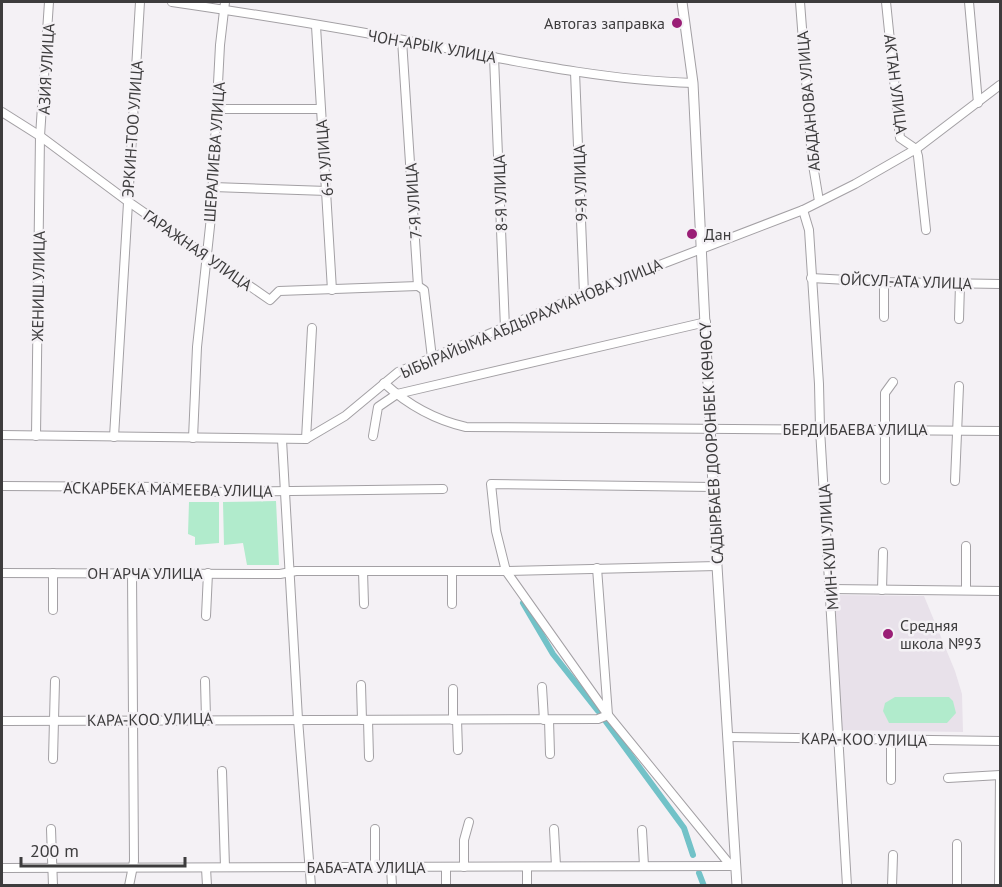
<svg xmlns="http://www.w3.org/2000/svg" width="1002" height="887" font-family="'PT Sans',sans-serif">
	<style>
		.built { fill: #e8e1ea }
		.green { fill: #b1ebcc }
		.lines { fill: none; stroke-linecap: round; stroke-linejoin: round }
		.canal { stroke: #72c2c8; stroke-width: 6 }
		.minor-casing { stroke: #a3a0a4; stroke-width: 10 }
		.major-casing { stroke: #a3a0a4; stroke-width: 11 }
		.minor { stroke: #fff; stroke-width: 8 }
		.major { stroke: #fff; stroke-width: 9 }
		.poi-dot { fill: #9a1e76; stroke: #f4f1f5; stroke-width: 2 }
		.labels { text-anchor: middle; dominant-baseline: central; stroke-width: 5; stroke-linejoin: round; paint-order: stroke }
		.poi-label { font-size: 16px; fill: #3d3c3d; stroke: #f4f1f5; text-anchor: start }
		.street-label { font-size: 16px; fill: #3d3c3d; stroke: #f4f1f5 }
	</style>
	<rect width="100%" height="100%" fill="#f4f1f5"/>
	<!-- built -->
	<polygon class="built" points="835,595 924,596 955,671 962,694 963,732 842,730"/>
	<!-- green -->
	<g class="green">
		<polygon points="276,501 279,565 247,565 243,543 224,545 223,502"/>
		<polygon points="189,502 219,502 219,543 195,545 195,537 188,534"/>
		<polygon points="895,697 949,697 953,701 956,713 947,723 889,723 883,711 885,703"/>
	</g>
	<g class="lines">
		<!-- canal -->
		<g class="canal">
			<polyline points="523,603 553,654 598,711"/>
			<polyline points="604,719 684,828 693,855"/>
			<polyline points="699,873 704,886"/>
		</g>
		<!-- minor casing -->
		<g class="minor-casing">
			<g id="minor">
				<path d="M 172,2 C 254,14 337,27 419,43 C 510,60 600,80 693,83"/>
				<polyline points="800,2 812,159 819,201"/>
				<polyline points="886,2 900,138 916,149 918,156 926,230"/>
				<polyline points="969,2 978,103"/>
				<polyline points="316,26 332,290"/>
				<polyline points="402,40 418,286 424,290 432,358"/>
				<polyline points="494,57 505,328"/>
				<polyline points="575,72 584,294"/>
				<polyline points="217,109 320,109"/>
				<polyline points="2,112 40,136 126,200 270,300 279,291 418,286"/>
				<polyline points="213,187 327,191"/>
				<polyline points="803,210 809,230 819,384 820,429 847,886"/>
				<polyline points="811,278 884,282 1000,284"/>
				<polyline points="884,282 884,317"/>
				<polyline points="959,319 960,284"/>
				<path d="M 384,383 C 408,405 435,420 466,427 L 1000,431"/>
				<polyline points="2,435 306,439 345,416 398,372 584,294 803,210 855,184 916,149 1000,85"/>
				<polyline points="36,436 40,136 49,2"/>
				<polyline points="373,436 378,407 397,394 706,322"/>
				<polyline points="114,437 140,2"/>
				<polyline points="193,438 197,347 211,217 220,45 225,2"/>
				<polyline points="306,439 312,328"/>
				<polyline points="282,440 298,719 311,886"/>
				<polyline points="885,480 885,393 893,382"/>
				<polyline points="955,481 959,386"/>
				<polyline points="2,486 169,487 188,491 225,492 443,489"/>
				<polyline points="713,487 491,484 496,531 506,571 608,715 731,866"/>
				<polyline points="363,571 364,604"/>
				<polyline points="452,572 452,604"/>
				<polyline points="2,573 280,574 296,571 506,571 717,566"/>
				<polyline points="53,573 53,610"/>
				<polyline points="831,589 1000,591"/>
				<polyline points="882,590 883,552"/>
				<polyline points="966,590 966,546"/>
				<polyline points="206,616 208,573"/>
				<polyline points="205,681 206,718"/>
				<polyline points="361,685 362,720"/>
				<polyline points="542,687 544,720"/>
				<polyline points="453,689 453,720"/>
				<polyline points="368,720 369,757"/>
				<polyline points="457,720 458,750"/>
				<polyline points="549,720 550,754"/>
				<polyline points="2,721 598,719 608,715 597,568"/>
				<polyline points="728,737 1000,741"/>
				<polyline points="53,759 55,681"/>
				<polyline points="222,771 225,867"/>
				<polyline points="948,778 1000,775"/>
				<polyline points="891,780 891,739"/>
				<polyline points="51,829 53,886"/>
				<polyline points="375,829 375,867"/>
				<polyline points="554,829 556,866"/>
				<polyline points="642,830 644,866"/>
				<polyline points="957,844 957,886"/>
				<polyline points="391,867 392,886"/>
				<polyline points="464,867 464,840 469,822"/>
				<polyline points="2,868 730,866"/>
				<polyline points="206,868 207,886"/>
				<polyline points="129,886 134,861 132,572"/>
				<polyline points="446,886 446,867"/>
				<polyline points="527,886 527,867"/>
				<polyline points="892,886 893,855"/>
				<polyline points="999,886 1000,776"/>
			</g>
		</g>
		<!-- major casing -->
		<g class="major-casing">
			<polyline id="major" points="682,2 693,83 717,566 737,886"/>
		</g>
		<!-- minor -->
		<use href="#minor" class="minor"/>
		<!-- major -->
		<use href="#major" class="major"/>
	</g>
	<!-- markers -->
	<g class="poi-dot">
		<circle cx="677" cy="23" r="6"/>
		<circle cx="692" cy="234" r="6"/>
		<circle cx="888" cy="634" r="6"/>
	</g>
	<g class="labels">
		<!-- poi labels -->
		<g class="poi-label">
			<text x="665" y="23" text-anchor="end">Автогаз заправка</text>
			<text x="704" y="234">Дан</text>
			<text x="900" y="625">Средняя<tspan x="900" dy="18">школа №93</tspan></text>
		</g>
		<!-- street labels -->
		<g class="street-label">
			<text transform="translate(432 46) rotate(10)">ЧОН-АРЫК УЛИЦА</text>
			<text transform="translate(46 69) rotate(-87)">АЗИЯ УЛИЦА</text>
			<text transform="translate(896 84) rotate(83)">АКТАН УЛИЦА</text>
			<text transform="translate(808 101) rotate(-95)">АБАДАНОВА УЛИЦА</text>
			<text transform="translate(132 129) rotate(-86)">ЭРКИН-ТОО УЛИЦА</text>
			<text transform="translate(214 152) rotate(-86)">ШЕРАЛИЕВА УЛИЦА</text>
			<text transform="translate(324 158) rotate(-95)">6-Я УЛИЦА</text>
			<text transform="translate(580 183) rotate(-92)">9-Я УЛИЦА</text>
			<text transform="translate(500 193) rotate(-92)">8-Я УЛИЦА</text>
			<text transform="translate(413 201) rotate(-94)">7-Я УЛИЦА</text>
			<text transform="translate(198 250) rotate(35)">ГАРАЖНАЯ УЛИЦА</text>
			<text transform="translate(906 281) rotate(2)">ОЙСУЛ-АТА УЛИЦА</text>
			<text transform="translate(38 286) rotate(-89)">ЖЕНИШ УЛИЦА</text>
			<text transform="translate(531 318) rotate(-23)">ЫБЫРАЙЫМА АБДЫРАХМАНОВА УЛИЦА</text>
			<text x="855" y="429">БЕРДИБАЕВА УЛИЦА</text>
			<text transform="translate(711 443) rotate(-93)">САДЫРБАЕВ ДООРОНБЕК КӨЧӨСҮ</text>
			<text transform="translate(168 489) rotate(1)">АСКАРБЕКА МАМЕЕВА УЛИЦА</text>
			<text transform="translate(828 547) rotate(-94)">МИН-КУШ УЛИЦА</text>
			<text x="145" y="573">ОН АРЧА УЛИЦА</text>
			<text transform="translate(150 719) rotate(-1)">КАРА-КОО УЛИЦА</text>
			<text transform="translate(864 739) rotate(1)">КАРА-КОО УЛИЦА</text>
			<text x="366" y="867">БАБА-АТА УЛИЦА</text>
		</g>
	</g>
	<!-- border -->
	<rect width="1002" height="887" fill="none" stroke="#3d3c3d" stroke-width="6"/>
	<!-- scale -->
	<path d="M21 857v9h164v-9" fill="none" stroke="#3d3c3d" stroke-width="3"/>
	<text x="30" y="857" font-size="18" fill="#3d3c3d" stroke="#f4f1f5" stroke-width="4.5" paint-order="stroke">200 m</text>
</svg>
